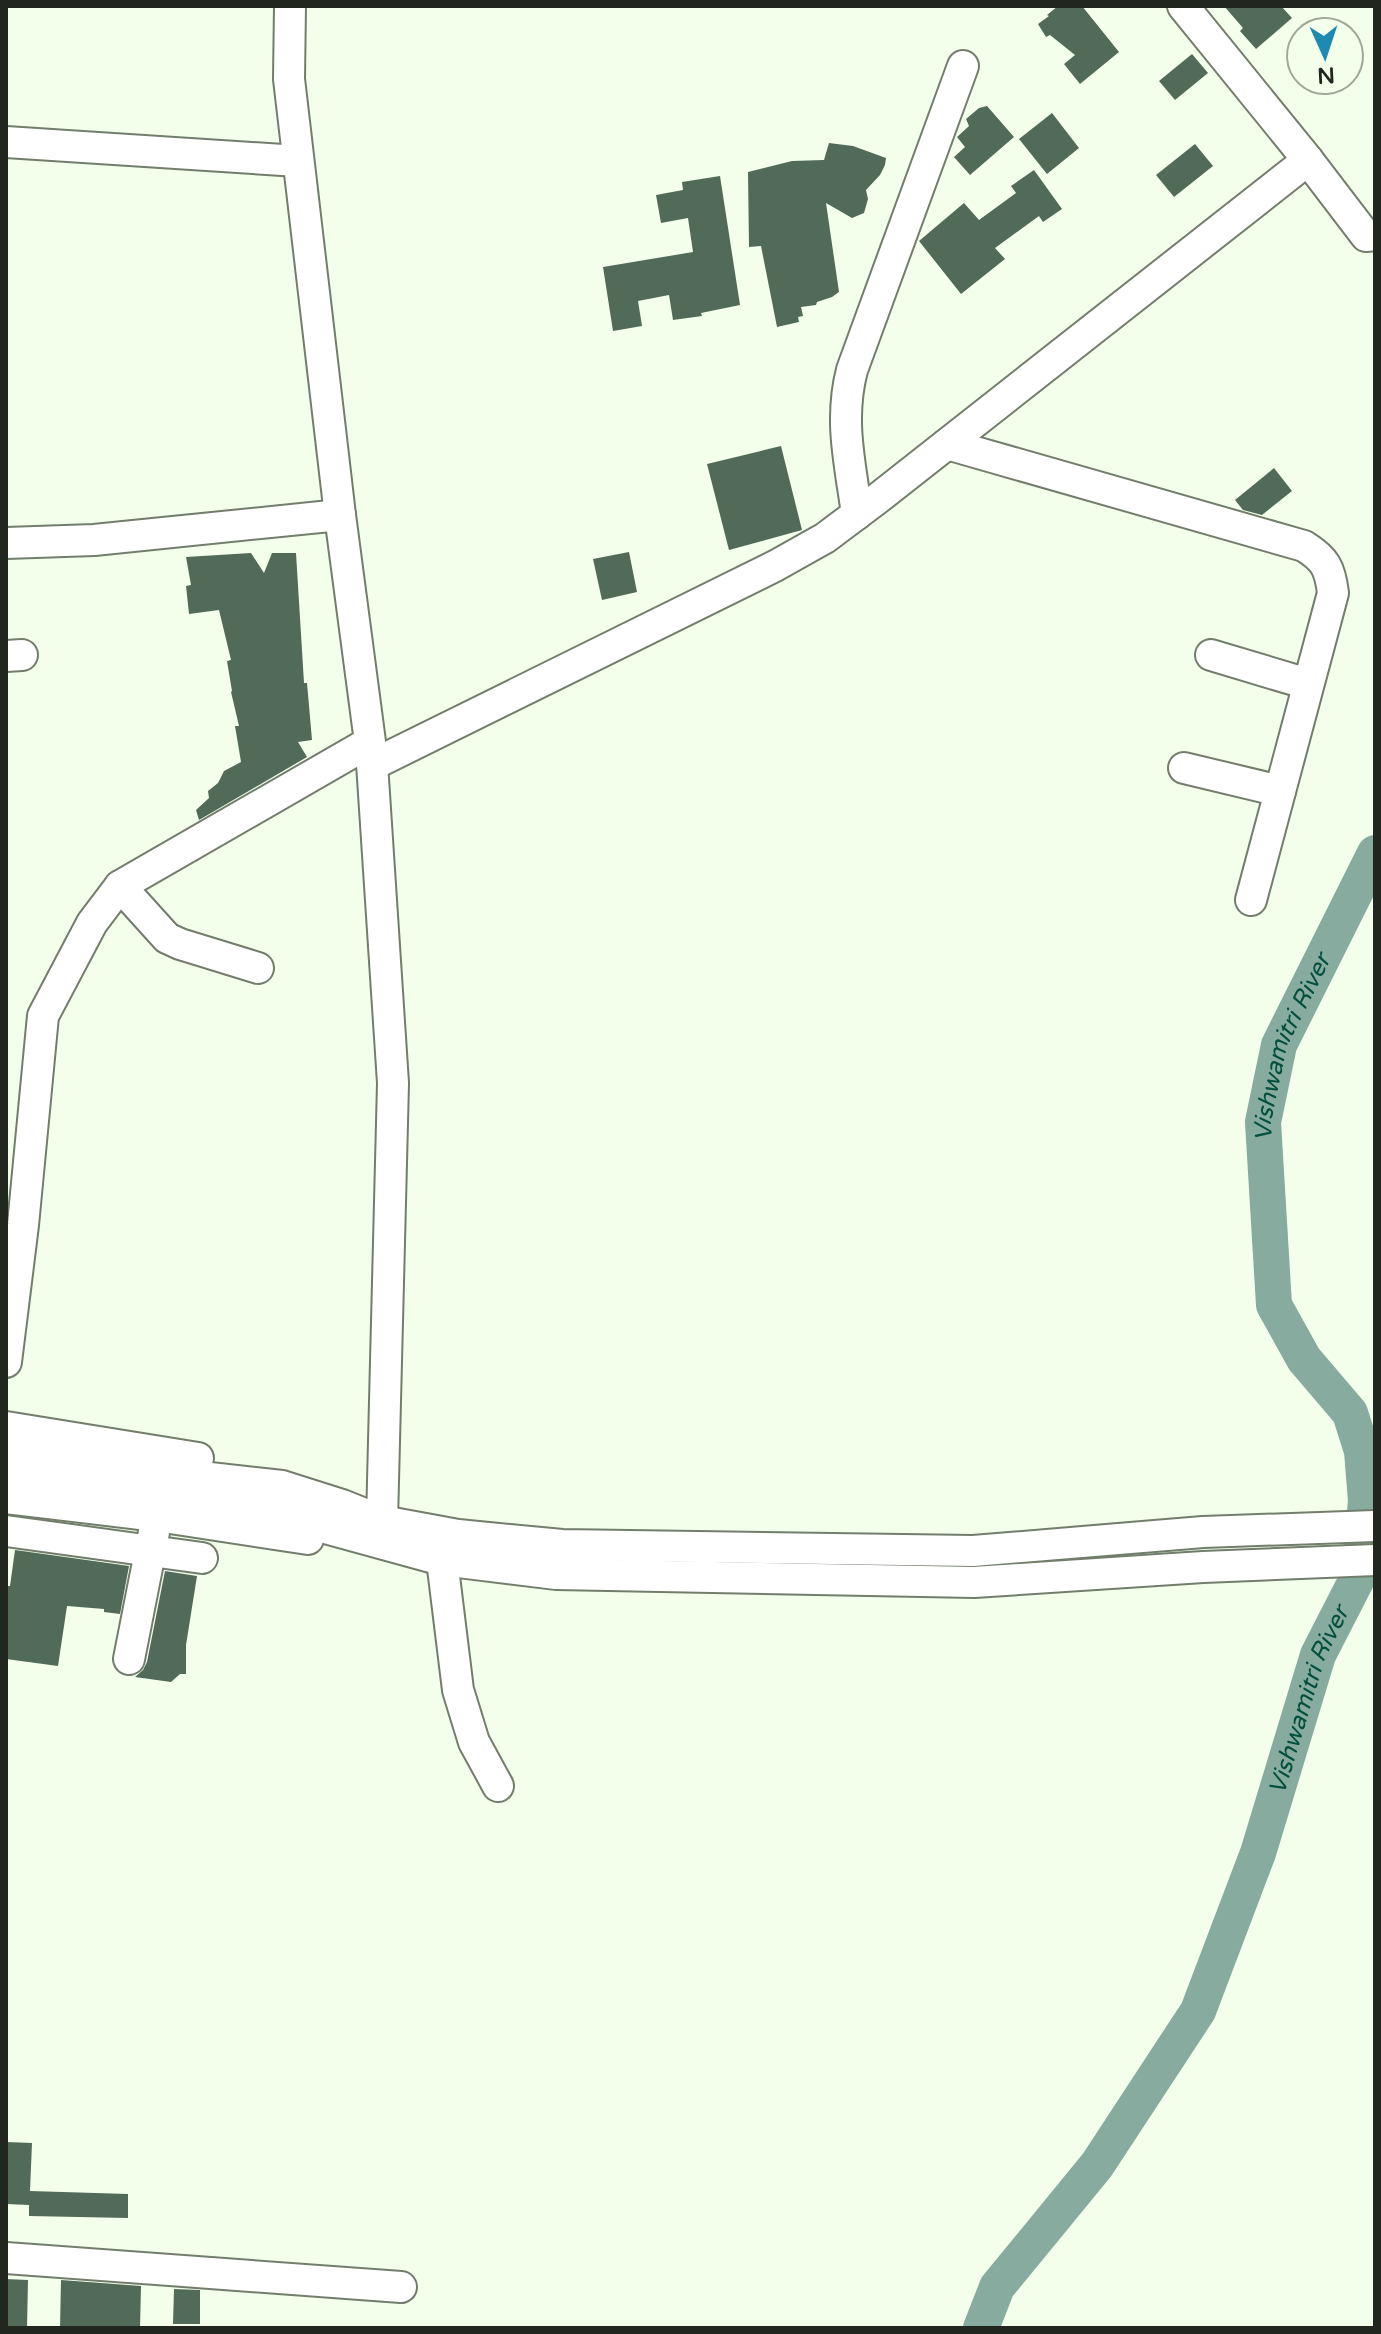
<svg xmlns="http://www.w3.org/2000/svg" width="1381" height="2334" font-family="'Varela Round',sans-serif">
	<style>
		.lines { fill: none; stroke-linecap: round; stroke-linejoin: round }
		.river { stroke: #87ab9e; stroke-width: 36 }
		.building { fill: #516b58 }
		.minor-casing { stroke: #727d6c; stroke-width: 34 }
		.minor { stroke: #fff; stroke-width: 30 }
		.labels { text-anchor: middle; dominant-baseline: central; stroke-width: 8; stroke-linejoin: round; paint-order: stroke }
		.water-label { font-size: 24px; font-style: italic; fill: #024f3e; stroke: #f3ffeb }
	</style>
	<rect width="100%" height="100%" fill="#f3ffeb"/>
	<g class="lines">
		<!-- river -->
		<path class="river" id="s1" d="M 981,2328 L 997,2287 L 1097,2165 L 1198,2011 L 1258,1853 L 1318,1655 L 1359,1575 L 1366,1501 L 1362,1451 L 1350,1413 L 1304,1359 L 1274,1305 L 1263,1122 L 1279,1045 L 1375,853"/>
	</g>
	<!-- building -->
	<g class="building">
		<polygon points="1058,6 1082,6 1119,52 1080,84 1064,64 1075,55 1050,35 1046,37 1038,24 1049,16 1047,15"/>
		<polygon points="1224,6 1281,6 1292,18 1256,49 1240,31 1243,28"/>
		<polygon points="1192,54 1208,73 1175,100 1159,81"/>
		<polygon points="987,106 1014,137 970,175 954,157 965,147 957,137 969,126 966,119 979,108"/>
		<polygon points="1052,113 1079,148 1047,174 1019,139"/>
		<polygon points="829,143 853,146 886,158 885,165 880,175 866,190 868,199 864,213 852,218 826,203 839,292 832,297 817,302 816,305 801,307 803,316 798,317 799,322 777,327 761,246 749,247 748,172 792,161 824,160"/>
		<polygon points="1195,144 1213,166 1174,197 1156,175"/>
		<polygon points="1034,170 1062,209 1043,222 1039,216 995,248 1005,259 961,294 919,241 964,203 979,220 1016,193 1011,186"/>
		<polygon points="720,176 740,305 701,313 702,316 673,320 669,295 638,301 642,326 613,331 603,267 693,252 688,218 661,223 656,195 683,190 682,182"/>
		<polygon points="781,446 802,530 729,550 707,464"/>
		<polygon points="1274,468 1292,491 1262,515 1243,510 1235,500"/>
		<polygon points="629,552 637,592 602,600 593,559"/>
		<polygon points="251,553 264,573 272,553 296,553 304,683 307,683 312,740 298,742 307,757 199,820 196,810 209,798 208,791 218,783 224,771 241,762 235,726 239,726 231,692 232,691 227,661 231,660 219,610 189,614 186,586 191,585 186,557"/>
		<polygon points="15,1550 129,1566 120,1614 104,1612 104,1609 67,1606 58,1666 6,1659 6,1586 10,1586"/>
		<polygon points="165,1571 197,1576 186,1645 186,1674 180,1674 171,1682 135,1677 143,1670 147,1662"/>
		<polygon points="6,2142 32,2143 30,2191 128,2194 128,2218 29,2216 29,2205 6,2204"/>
		<polygon points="6,2279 28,2280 27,2328 6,2328"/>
		<polygon points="61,2280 141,2286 140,2328 60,2328"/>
		<polygon points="174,2289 200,2290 200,2324 173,2324"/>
	</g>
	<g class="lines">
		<!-- minor casing -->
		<g class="minor-casing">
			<g id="minor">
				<polyline points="1183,6 1308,160 1366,236 1375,235"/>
				<polyline points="6,142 298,161"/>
				<path d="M 947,444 L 1304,546 C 1325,559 1330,568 1333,593 L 1251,900"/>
				<path d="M 857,514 C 850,463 839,420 852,370 L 963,66"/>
				<polyline points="6,543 94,540 340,515"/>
				<polyline points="1211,655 1308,684"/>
				<polyline points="6,656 22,655"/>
				<polyline points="371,748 393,1083 382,1521 380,1539"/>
				<polyline points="372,765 775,566 825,538 877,499 1308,160"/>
				<polyline points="1184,768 1280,791"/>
				<polyline points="120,886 167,938 180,944 258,968"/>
				<polyline points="6,1362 23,1225 43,1016 92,923 120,886 370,742 340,515 289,79 290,6"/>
				<polyline points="6,1427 198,1458"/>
				<polyline points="6,1455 282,1486 342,1505 382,1521 458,1535 562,1545 973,1551 1203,1532 1375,1526"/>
				<polyline points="6,1476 245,1506 442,1560 556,1574 974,1582 1203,1567 1375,1560"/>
				<polyline points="6,1498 157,1516 308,1539"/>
				<polyline points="6,1531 202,1558"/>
				<polyline points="442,1560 458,1690 474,1742 498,1786"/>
				<polyline points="129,1659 154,1532"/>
				<polyline points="6,2258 401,2287"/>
			</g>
		</g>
		<!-- minor -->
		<use href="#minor" class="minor"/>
	</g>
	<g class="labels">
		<!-- water labels -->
		<g class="water-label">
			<text stroke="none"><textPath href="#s1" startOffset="1412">Vishwamitri River</textPath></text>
			<text stroke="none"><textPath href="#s1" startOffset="716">Vishwamitri River</textPath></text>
		</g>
	</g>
	<!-- border -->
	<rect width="1381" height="2334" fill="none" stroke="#21261f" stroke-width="16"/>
	<!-- north arrow -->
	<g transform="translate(1325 56) rotate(177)"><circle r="38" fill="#f3ffeb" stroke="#9fa899" stroke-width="2"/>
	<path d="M0-6L14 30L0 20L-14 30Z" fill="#1e89b1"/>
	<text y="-12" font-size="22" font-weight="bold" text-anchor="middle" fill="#21261f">N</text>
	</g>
</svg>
